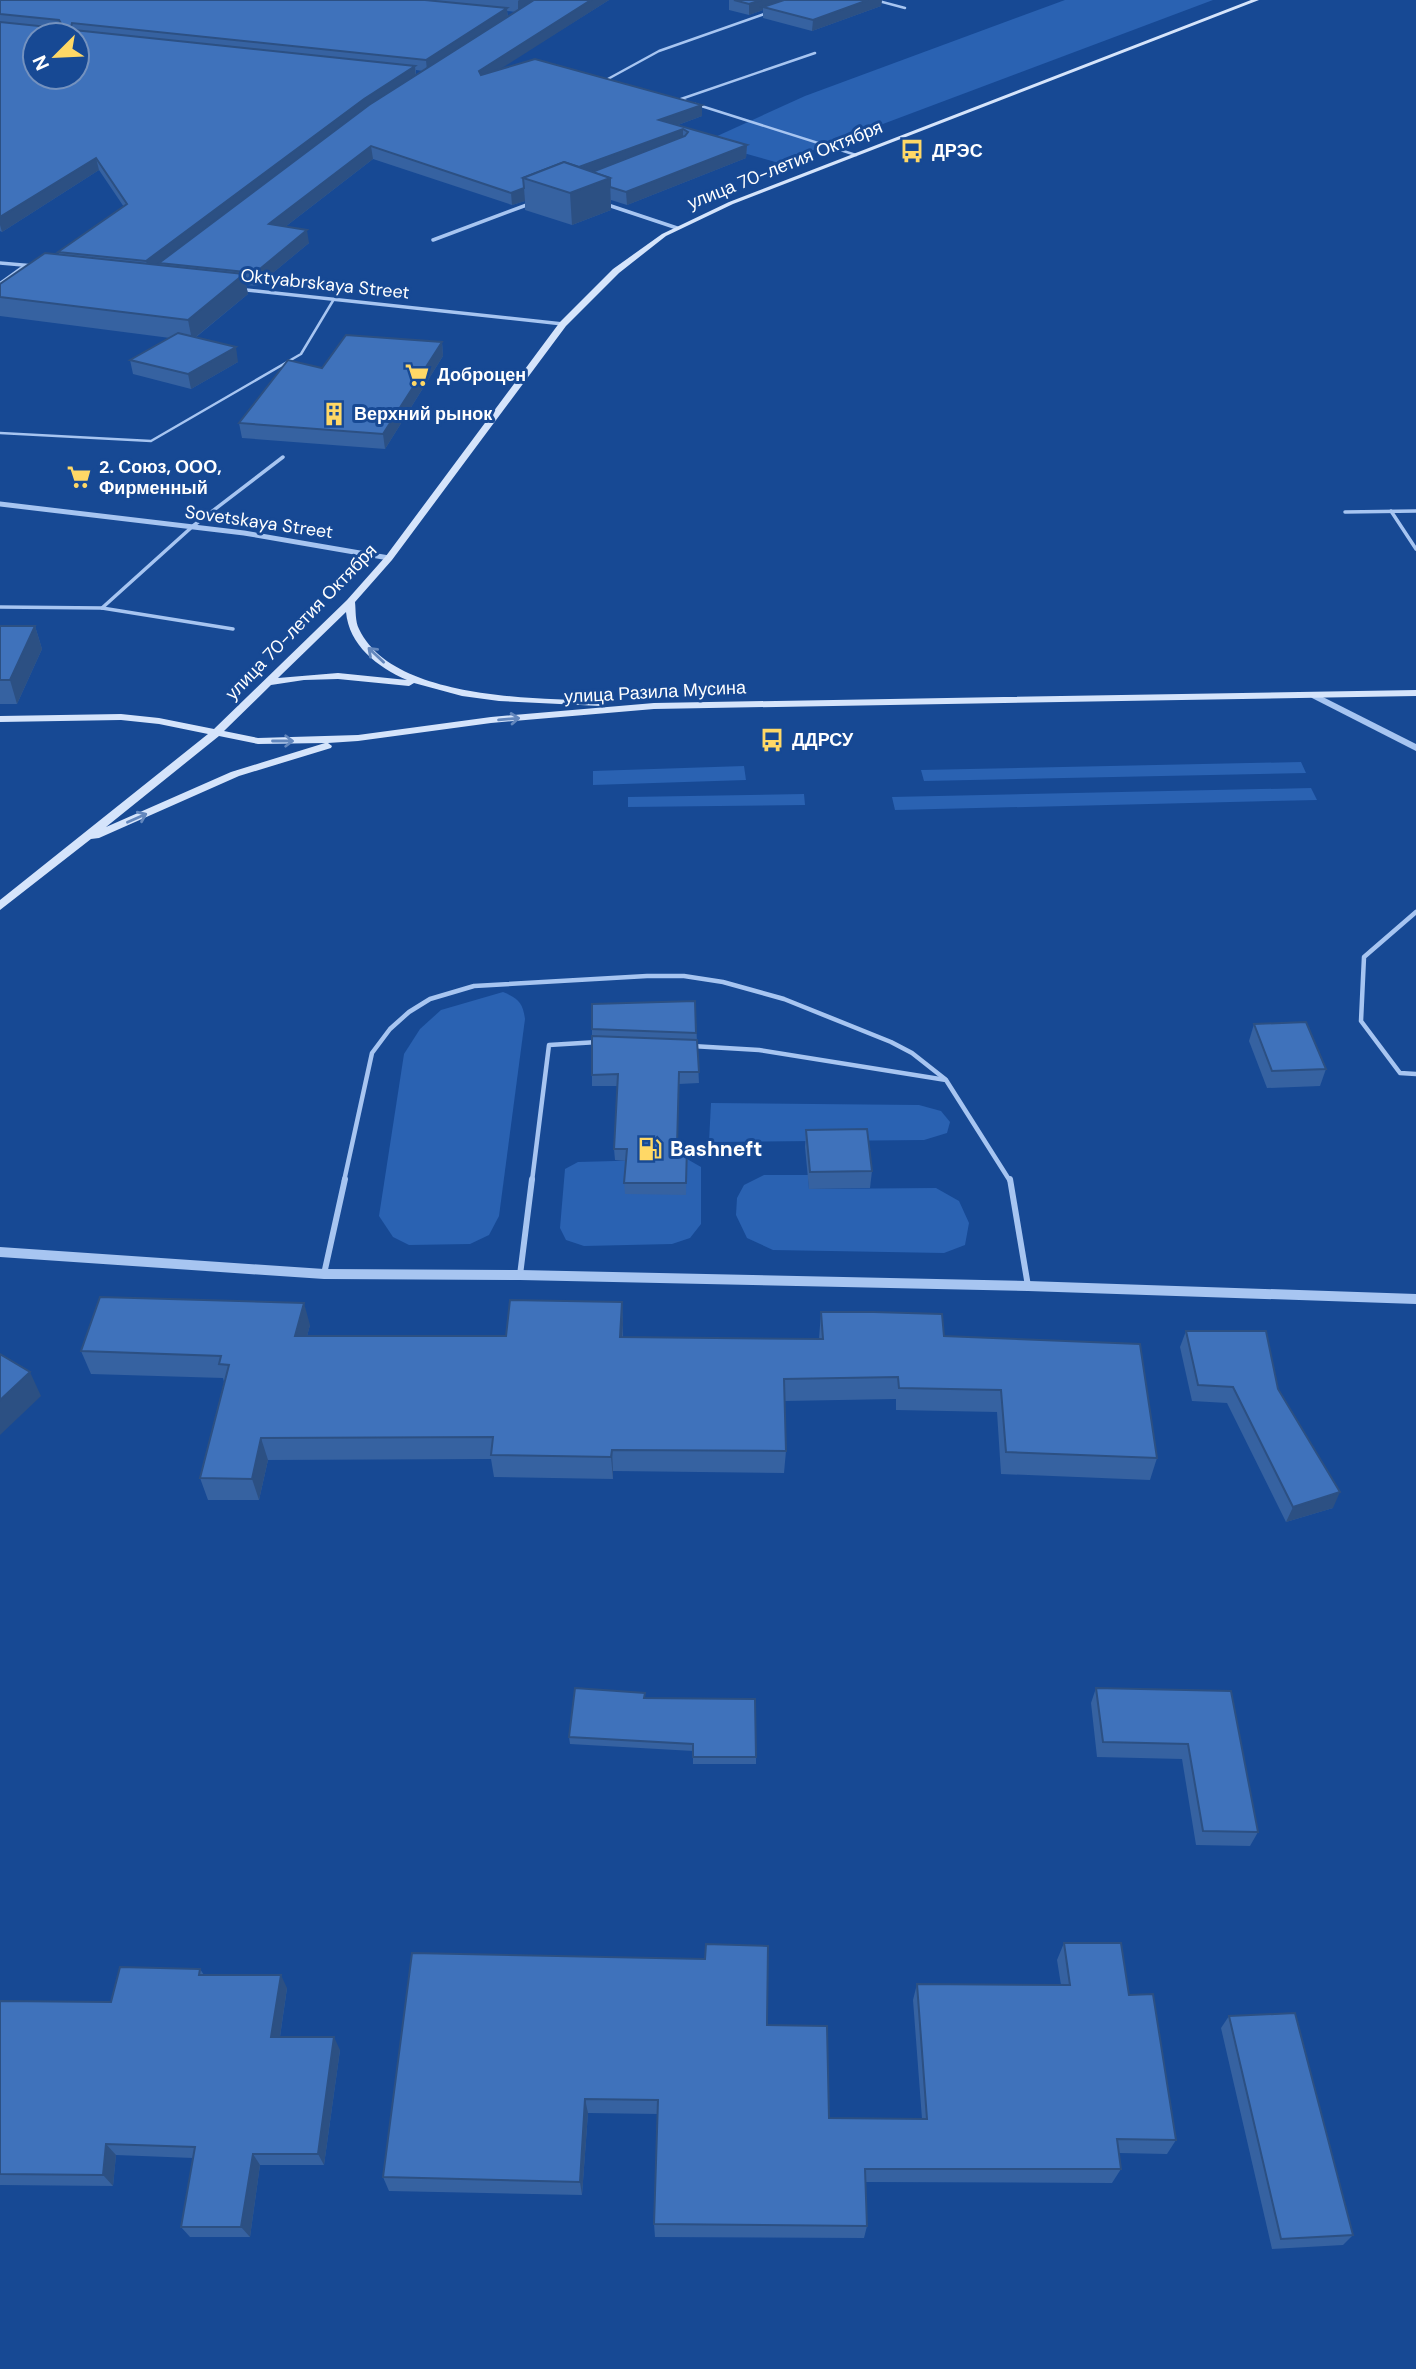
<svg xmlns="http://www.w3.org/2000/svg" width="1416" height="2369" font-family="'DM Sans',sans-serif">
	<style>
		.green { fill: #2a62b2 }
		.lines { fill: none; stroke-linecap: round; stroke-linejoin: round }
		.service-far3 { stroke: #a7c5f1; stroke-width: 2.5 }
		.service-far2 { stroke: #a7c5f1; stroke-width: 3.5 }
		.service-far1 { stroke: #a7c5f1; stroke-width: 4.5 }
		.service { stroke: #a7c5f1; stroke-width: 6 }
		.minor-far1 { stroke: #a7c5f1; stroke-width: 3.5 }
		.minor { stroke: #a7c5f1; stroke-width: 5 }
		.tertiary { fill: #a7c5f1; fill-rule: evenodd }
		.secondary { fill: #d5e4fb; fill-rule: evenodd }
		.wall { fill: #3662a1; fill-rule: evenodd }
		.shaded-wall { fill: #2c5083 }
		.building { fill: #3f72bb; stroke: #2c5083; stroke-width: 2; fill-rule: evenodd }
		.oneway { stroke: #6387bd }
		.labels { text-anchor: middle; dominant-baseline: central; stroke-width: 6; stroke-linejoin: round; paint-order: stroke }
		.far-poi-label { font-size: 18px; font-weight: bold; fill: #fff; stroke: #174994; text-anchor: start }
		.far-street-label { font-size: 18px; fill: #fff; stroke: #174994 }
		.poi-label { font-size: 21px; font-weight: bold; fill: #fff; stroke: #174994; text-anchor: start }
	</style>
	<rect width="100%" height="100%" fill="#174994"/>
	<!-- green -->
	<g class="green">
		<polygon points="1065,0 1213,0 779,163 704,142 805,96"/>
		<polygon points="1301,762 1306,773 924,781 921,770"/>
		<polygon points="744,766 746,780 593,785 593,771"/>
		<polygon points="1311,788 1317,800 895,810 892,797"/>
		<polygon points="804,794 805,805 628,807 628,797"/>
		<path d="M 503,992 C 518,998 523,1003 525,1019 L 499,1216 L 489,1235 L 470,1244 L 409,1245 L 393,1237 L 379,1216 L 404,1054 L 420,1029 L 441,1010 Z"/>
		<polygon points="711,1103 919,1105 941,1111 950,1122 947,1133 924,1140 709,1142"/>
		<polygon points="687,1159 701,1167 701,1224 690,1238 672,1244 584,1246 566,1240 560,1228 565,1169 578,1162"/>
		<polygon points="764,1175 808,1175 809,1189 936,1188 959,1201 969,1223 965,1245 944,1253 773,1250 747,1238 736,1215 737,1198 744,1185"/>
	</g>
	<g class="lines">
		<!-- service-far3 -->
		<g class="service-far3">
			<polyline points="875,0 905,8"/>
			<polyline points="610,81 606,80 659,51 767,13"/>
			<polyline points="686,101 681,99 815,53"/>
			<polyline points="695,104 856,155"/>
			<polyline points="0,283 25,265"/>
			<polyline points="0,433 151,441 301,354 334,299"/>
		</g>
		<!-- service-far2 -->
		<g class="service-far2">
			<polyline points="1391,511 1416,549"/>
			<polyline points="1345,512 1416,511"/>
			<polyline points="0,607 102,608 233,629"/>
			<polyline points="102,608 193,526 283,457"/>
		</g>
		<!-- service-far1 -->
		<g class="service-far1">
			<polyline points="1416,912 1364,957 1361,1021 1400,1073 1416,1074"/>
			<polyline points="692,1046 759,1050 946,1080 1010,1181"/>
			<polyline points="344,1181 372,1053 390,1029 409,1012 430,999 474,986 647,976 684,976 723,982 784,999 891,1042 912,1053 945,1079"/>
			<polyline points="532,1181 549,1045 598,1042"/>
		</g>
		<!-- service -->
		<g class="service">
			<polyline points="1010,1179 1028,1286"/>
			<polyline points="324,1274 345,1179"/>
			<polyline points="520,1275 532,1179"/>
		</g>
		<!-- minor-far1 -->
		<g class="minor-far1">
			<polyline points="605,204 677,228"/>
			<polyline points="433,240 532,203"/>
			<polyline points="0,263 34,266"/>
			<polyline points="237,289 563,324"/>
		</g>
		<!-- minor -->
		<polyline class="minor" points="0,504 244,533 389,558"/>
		<!-- tertiary -->
		<g class="tertiary">
			<polygon points="1315,693 1416,744 1416,751 1312,698 1310,696"/>
			<polygon points="0,1247 324,1269 520,1270 1028,1281 1416,1294 1416,1304 1028,1291 520,1280 324,1279 0,1257"/>
		</g>
		<!-- secondary -->
		<path class="secondary" d="M 1251,0 L 1259,0 L 733,204 L 666,236 L 619,273 L 566,326 L 392,560 L 355,602 C 356,611 355,621 359,629 C 392,699 531,698 597,701 L 602,704 L 601,706 L 499,701 L 462,696 L 414,683 L 409,686 L 338,679 L 304,680 L 271,685 L 224,731 L 258,738 L 358,735 L 491,717 L 654,703 L 1416,690 L 1416,696 L 654,709 L 491,723 L 358,741 L 328,743 L 332,746 L 331,748 L 239,776 L 99,838 L 91,839 L 0,910 L 0,900 L 208,734 L 159,724 L 121,720 L 0,722 L 0,716 L 121,714 L 159,718 L 214,729 L 347,600 L 386,556 L 560,322 L 613,269 L 662,234 L 729,202 ZM 346,612 C 349,645 377,667 407,680 L 338,673 L 278,678 ZM 219,736 L 258,744 L 325,743 L 231,772 L 106,827 Z"/>
	</g>
	<!-- wall -->
	<g class="wall">
		<path d="M 0,0 L 609,0 L 499,69 L 702,116 L 678,125 L 747,145 L 746,158 L 627,205 L 611,200 L 611,210 L 572,225 L 525,210 L 525,201 L 512,205 L 373,159 L 285,227 L 309,243 L 257,286 L 246,285 L 248,294 L 195,338 L 238,362 L 191,389 L 133,374 L 130,360 L 170,338 L 0,316 L 0,284 L 59,254 L 58,252 L 124,207 L 99,170 L 2,232 L 0,231 ZM 507,11 L 516,12 L 508,17 ZM 416,70 L 423,71 L 416,75 Z"/>
		<polygon points="729,0 882,0 881,6 812,31 763,18 763,10 749,15 729,10"/>
		<polygon points="442,342 443,356 385,449 242,438 239,423"/>
		<polygon points="0,626 35,626 42,649 17,704 0,704"/>
		<polygon points="695,1001 699,1083 679,1084 677,1147 687,1147 686,1195 625,1194 624,1183 626,1161 615,1160 614,1149 618,1086 592,1086 592,1029"/>
		<polygon points="1254,1024 1326,1069 1320,1086 1267,1088 1249,1041"/>
		<polygon points="806,1130 872,1171 870,1188 809,1189 805,1147"/>
		<polygon points="622,1302 623,1325 623,1337 819,1339 821,1312 944,1336 1157,1458 1150,1480 1001,1474 997,1412 896,1410 896,1399 784,1401 786,1451 784,1473 613,1471 613,1479 494,1477 491,1459 268,1460 259,1500 208,1500 200,1478 224,1382 223,1378 91,1374 81,1351 310,1325 307,1336 506,1336"/>
		<polygon points="1186,1331 1278,1389 1333,1508 1286,1522 1227,1403 1192,1401 1180,1347"/>
		<polygon points="1096,1688 1231,1691 1258,1832 1250,1846 1196,1845 1182,1759 1097,1757 1091,1703"/>
		<polygon points="645,1693 645,1698 756,1757 756,1764 693,1764 693,1751 570,1744 569,1737"/>
		<polygon points="1064,1943 1129,1995 1176,2140 1167,2154 1119,2153 1121,2169 1112,2183 865,2182 867,2226 864,2238 655,2237 654,2224 658,2114 588,2113 582,2195 389,2191 383,2177 767,2025 829,2118 922,2119 913,2000 917,1984 1061,1985 1057,1960"/>
		<polygon points="200,1969 204,1975 287,1988 280,2037 340,2050 324,2165 260,2165 250,2237 190,2237 181,2227 193,2158 116,2155 113,2186 0,2185 0,2001 111,2002"/>
		<polygon points="1229,2016 1353,2235 1343,2245 1272,2249 1221,2028"/>
	</g>
	<!-- shaded-wall -->
	<g class="shaded-wall">
		<polygon points="519,0 537,0 518,12 518,1"/>
		<polygon points="591,0 609,0 480,82 479,71"/>
		<polygon points="761,0 793,0 763,7 763,10 749,15 749,4"/>
		<polygon points="868,0 882,0 881,6 812,31 813,20"/>
		<polygon points="507,8 508,19 427,71 426,60"/>
		<polygon points="415,66 416,78 159,263 160,267 149,275 146,261 364,99"/>
		<polygon points="702,105 702,116 659,132 659,120"/>
		<polygon points="683,129 683,141 583,179 538,183"/>
		<polygon points="747,145 746,158 627,205 626,192"/>
		<polygon points="371,146 373,159 272,237 269,224"/>
		<polygon points="96,158 99,170 2,232 0,225 0,217"/>
		<polygon points="610,178 611,210 572,225 570,193"/>
		<polygon points="524,188 525,201 512,205 511,193"/>
		<polygon points="307,230 309,243 257,286 255,273"/>
		<polygon points="244,274 248,294 192,340 188,320"/>
		<polygon points="442,342 443,356 385,449 383,434"/>
		<polygon points="236,347 238,362 191,389 188,374"/>
		<polygon points="35,626 42,649 17,704 10,680"/>
		<polygon points="622,1302 623,1325 621,1359 620,1337"/>
		<polygon points="304,1303 310,1325 301,1359 295,1336"/>
		<polygon points="30,1372 41,1396 0,1435 0,1400"/>
		<polygon points="261,1438 268,1460 259,1500 252,1479"/>
		<polygon points="612,1450 613,1471 613,1479 611,1457"/>
		<polygon points="1340,1492 1333,1508 1286,1522 1293,1507"/>
		<polygon points="281,1975 287,1988 278,2050 271,2037"/>
		<polygon points="334,2037 340,2050 324,2165 318,2154"/>
		<polygon points="585,2099 588,2113 582,2195 580,2182"/>
		<polygon points="106,2144 116,2155 113,2186 103,2175"/>
		<polygon points="253,2154 260,2165 250,2237 241,2227"/>
	</g>
	<!-- building -->
	<g class="building">
		<path d="M 0,0 L 425,0 L 507,8 L 426,60 L 72,23 L 71,27 L 74,30 L 415,66 L 364,99 L 146,261 L 58,252 L 127,204 L 96,158 L 0,217 L 0,22 L 58,28 L 62,25 L 59,20 L 0,14 ZM 35,35 L 77,35 L 77,77 L 35,77 Z"/>
		<polygon points="534,0 591,0 479,71 481,75 535,59 702,105 659,120 747,145 626,192 610,187 610,178 592,172 685,136 688,132 683,129 579,167 564,162 523,178 524,188 511,193 371,146 269,224 307,230 255,273 159,263 369,105"/>
		<polygon points="734,0 761,0 749,4"/>
		<polygon points="784,0 868,0 813,20 763,7"/>
		<polygon points="564,162 610,178 570,193 523,178"/>
		<polygon points="45,253 244,274 188,320 0,297 0,284"/>
		<polygon points="178,333 236,347 188,374 130,360"/>
		<polygon points="346,335 442,342 383,434 239,423 288,360 322,368"/>
		<polygon points="0,626 35,626 10,680 0,680"/>
		<polygon points="695,1001 696,1033 592,1029 592,1004"/>
		<polygon points="1306,1022 1326,1069 1272,1071 1254,1024"/>
		<polygon points="592,1036 697,1040 699,1072 679,1072 677,1147 687,1147 686,1183 624,1183 627,1149 614,1149 618,1074 592,1075"/>
		<polygon points="867,1129 872,1171 810,1172 806,1130"/>
		<polygon points="100,1297 304,1303 295,1336 506,1336 510,1300 622,1302 620,1337 823,1339 821,1312 874,1312 942,1314 944,1336 1140,1344 1157,1458 1006,1452 1001,1390 899,1388 898,1377 784,1379 786,1451 612,1450 611,1457 491,1455 493,1437 261,1438 252,1479 200,1478 229,1365 219,1364 221,1356 81,1351"/>
		<polygon points="1186,1331 1266,1331 1278,1389 1340,1492 1293,1507 1233,1387 1198,1385"/>
		<polygon points="0,1354 30,1372 0,1400"/>
		<polygon points="575,1688 645,1693 644,1698 755,1699 756,1757 693,1757 693,1744 569,1737"/>
		<polygon points="1096,1688 1231,1691 1258,1832 1203,1831 1188,1744 1103,1742"/>
		<polygon points="1064,1943 1121,1943 1129,1995 1153,1994 1176,2140 1117,2139 1121,2169 865,2169 867,2226 654,2224 658,2100 585,2099 580,2182 383,2177 412,1953 705,1959 706,1944 768,1946 767,2025 827,2026 829,2118 927,2119 917,1984 1070,1985"/>
		<polygon points="120,1967 200,1969 199,1975 281,1975 271,2037 334,2037 318,2154 253,2154 241,2227 181,2227 195,2147 106,2144 103,2175 0,2174 0,2001 111,2002"/>
		<polygon points="1295,2013 1353,2235 1281,2239 1229,2016"/>
	</g>
	<!-- one-way arrows -->
	<defs><path id="oneway-shaft" d="M-6 0H5M1.5-3L5.5 0L1.5 3" fill="none" stroke-width="1.6" stroke-linecap="round" stroke-linejoin="round" transform="scale(1.75)"/></defs>
	<g class="oneway">
		<use href="#oneway-shaft" transform="translate(376 655) rotate(-137)"/>
		<use href="#oneway-shaft" transform="translate(509 719) rotate(-5)"/>
		<use href="#oneway-shaft" transform="translate(283 741)"/>
		<use href="#oneway-shaft" transform="translate(137 818) rotate(-24)"/>
	</g>
	<!-- icons -->
	<defs>
		<g id="bus-bare" transform="scale(1.89)"><path d="M-5-6H5V4H4V6H2V4H-2V6H-4V4H-5ZM-3.5-4V0h7V-4ZM-3.5 1.2v1.5H-2V1.2ZM2 1.2v1.5H3.5V1.2Z" fill="#ffd866" stroke="#174994" stroke-width="2.5" paint-order="stroke"/></g>
		<g id="supermarket-bare" transform="scale(1.89)"><path d="M-6-5.5h2.5l.6 2H6L4.5 2H-2.5L-4.4-4H-6ZM-1.5 3.2a1.3 1.3 0 1 0 .1 0ZM3 3.2a1.3 1.3 0 1 0 .1 0Z" fill="#ffd866" stroke="#174994" stroke-width="2.5" paint-order="stroke"/></g>
		<g id="building-bare" transform="scale(1.89)"><path d="M-4-6H4V6H1V3H-1V6H-4ZM-2.5-4.3h1.7v1.8h-1.7ZM.8-4.3h1.7v1.8H.8ZM-2.5-1h1.7V.8h-1.7ZM.8-1h1.7V.8H.8Z" fill="#ffd866" stroke="#174994" stroke-width="2.5" paint-order="stroke"/></g>
		<g id="fuel-bare" transform="scale(1.89)"><path d="M-5.5-6h7V0h2V4h1.3V-2.5L3-4.5l.8-.8L6-3V5H2.5V1h-1V6h-7ZM-4.2-4.7v3.2H.2V-4.7Z" fill="#ffd866" stroke="#174994" stroke-width="2.5" paint-order="stroke"/></g>
	</defs>
	<g fill-rule="evenodd">
		<use href="#bus-bare" x="912" y="151"/>
		<use href="#supermarket-bare" x="417" y="375"/>
		<use href="#building-bare" x="334" y="414"/>
		<use href="#supermarket-bare" x="79" y="477"/>
		<use href="#bus-bare" x="772" y="740"/>
		<use href="#fuel-bare" x="650" y="1149"/>
	</g>
	<g class="labels">
		<!-- far-poi labels -->
		<g class="far-poi-label">
			<text x="932" y="151">ДРЭС</text>
			<text x="437" y="375">Доброцен</text>
			<text x="354" y="414">Верхний рынок</text>
			<text x="99" y="467">2. Союз, ООО,<tspan x="99" dy="21">Фирменный</tspan></text>
			<text x="792" y="740">ДДРСУ</text>
		</g>
		<!-- far-street labels -->
		<g class="far-street-label">
			<text transform="translate(785 165) rotate(-22)">улица 70-летия Октября</text>
			<text transform="translate(325 284) rotate(6)">Oktyabrskaya Street</text>
			<text transform="translate(259 522) rotate(8)">Sovetskaya Street</text>
			<text transform="translate(301 622) rotate(-46)">улица 70-летия Октября</text>
			<text transform="translate(655 692) rotate(-3)">улица Разила Мусина</text>
		</g>
		<!-- poi labels -->
		<g class="poi-label">
			<text x="670" y="1149">Bashneft</text>
		</g>
	</g>
	<!-- north arrow -->
	<g transform="translate(56 56) rotate(246)"><circle r="33" fill="#174994" stroke="#7492bf" stroke-width="2"/>
	<path d="M0-5L12 26L0 18L-12 26Z" fill="#ffd866"/>
	<text y="-10" font-size="19" font-weight="bold" text-anchor="middle" fill="#ffffff">N</text>
	</g>
</svg>
